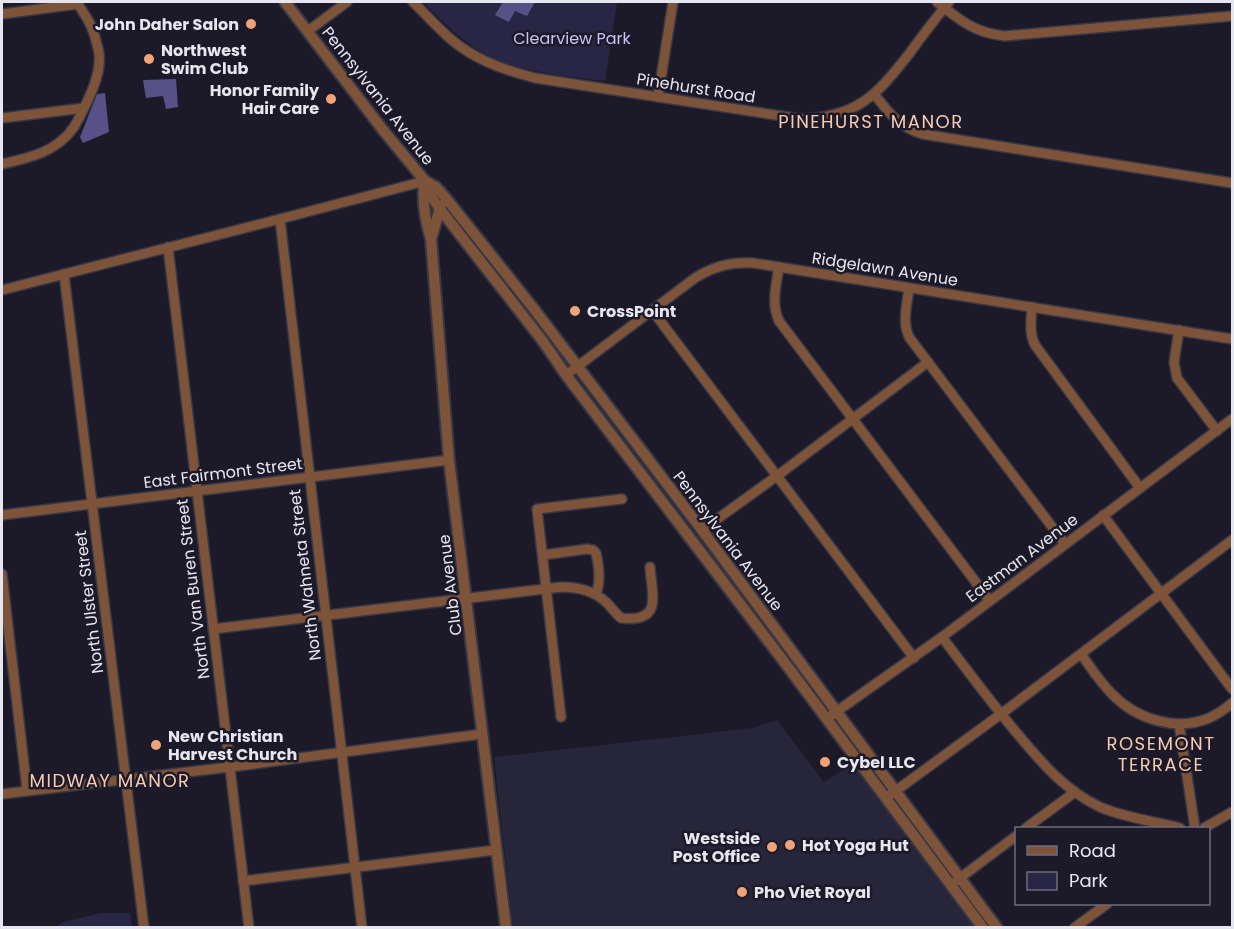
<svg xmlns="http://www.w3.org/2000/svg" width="1234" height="929" font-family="Poppins,sans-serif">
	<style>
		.built { fill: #272539 }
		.green { fill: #292544 }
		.water { fill: #575188 }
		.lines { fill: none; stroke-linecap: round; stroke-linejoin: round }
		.minor-casing { stroke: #383745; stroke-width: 12 }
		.tertiary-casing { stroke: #383745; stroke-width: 14 }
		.minor { stroke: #7d533a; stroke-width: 9 }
		.tertiary { stroke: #7d533a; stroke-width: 10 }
		.poi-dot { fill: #efa377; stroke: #1c1a29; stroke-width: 2 }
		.labels { text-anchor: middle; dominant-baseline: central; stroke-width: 5; stroke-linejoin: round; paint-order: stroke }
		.poi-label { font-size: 16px; font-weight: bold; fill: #e6e6f0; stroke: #1c1a29; text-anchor: start }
		.park-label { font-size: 16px; fill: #c7c3f7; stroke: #1c1a29 }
		.street-label { font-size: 16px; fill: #e6e6f0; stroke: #1c1a29 }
		.neighbourhood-label { font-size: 18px; letter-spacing: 1.5px; fill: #f6cbb2; stroke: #1c1a29 }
	</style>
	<rect width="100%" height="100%" fill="#1c1a29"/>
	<!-- built -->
	<polygon class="built" points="777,720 824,782 856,762 977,927 513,927 494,757 753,728"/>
	<!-- green -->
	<g class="green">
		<path d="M 423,2 L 617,2 L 605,81 C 564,75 516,73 479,51 C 458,37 440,19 423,2 Z"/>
		<polygon points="101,913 130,913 132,927 57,927 63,922"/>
	</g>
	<!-- water -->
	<g class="water">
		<polygon points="503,2 535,2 527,16 515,11 509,22 495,15"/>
		<polygon points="176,79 178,107 166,109 163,96 146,98 143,80"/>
		<polygon points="105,93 109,132 83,143 80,137 97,94"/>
	</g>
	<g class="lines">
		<!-- minor casing -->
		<g class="minor-casing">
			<g id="minor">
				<path d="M 413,2 C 429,17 443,35 461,47 C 483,63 509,71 535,78 L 801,119 C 857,117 876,96 909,54 C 922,36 935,19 949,2"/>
				<path d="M 937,2 C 960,20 974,33 1005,36 L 1232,16"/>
				<polyline points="2,14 78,4"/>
				<polyline points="308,31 347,2"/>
				<path d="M 874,94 C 889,113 898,126 922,134 L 1232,183"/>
				<polyline points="658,97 673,2"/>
				<polyline points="2,118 84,108"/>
				<path d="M 2,164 C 29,158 57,152 74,127 C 79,119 83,110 87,102 C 94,87 101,70 99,53 C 97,44 95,34 91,26 C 87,17 81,10 77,2"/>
				<polyline points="280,219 362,928"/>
				<polyline points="168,247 249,928"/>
				<path d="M 779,267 C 776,286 771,303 779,321 L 990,601"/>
				<polyline points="64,274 144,928"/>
				<path d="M 909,288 C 907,305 902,321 909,337 L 1065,544"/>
				<polyline points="2,290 280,219 425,181"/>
				<path d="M 1032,307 C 1031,321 1029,333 1035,345 L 1140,488"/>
				<polyline points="652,310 914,658"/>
				<polyline points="1179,330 1174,362 1177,378 1217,431"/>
				<path d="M 566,375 L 695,278 C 714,266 731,262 753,263 L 1232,339"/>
				<polyline points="2,515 449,460"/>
				<polyline points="1103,515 1232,689"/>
				<polyline points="702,530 777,476 928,362"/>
				<path d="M 543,555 L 587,549 L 593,550 L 596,553 C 599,566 601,581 596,594"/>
				<polyline points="2,574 27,790"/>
				<path d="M 213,629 L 561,587 C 578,587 594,590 607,603 C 612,608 615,613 621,618 C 663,623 652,596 650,567"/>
				<path d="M 942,637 C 966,669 990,701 1015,731 C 1040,761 1064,790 1100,807 C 1126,818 1153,821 1180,828"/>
				<path d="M 1081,654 C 1091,668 1100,682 1112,694 C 1136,719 1176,732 1209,718 C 1218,714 1225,709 1232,703"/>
				<polyline points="561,717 537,509 622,499"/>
				<polyline points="826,719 942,637 1232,419"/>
				<polyline points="1179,724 1195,828"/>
				<polyline points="2,794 230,767 482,734"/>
				<polyline points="886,798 1001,714 1232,540"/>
				<polyline points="1026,828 1075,792"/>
				<polyline points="1204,828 1232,812"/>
				<polyline points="243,881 496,850"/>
				<polyline points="956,881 1016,836"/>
				<polyline points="1074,928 1107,904"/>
			</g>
		</g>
		<!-- tertiary casing -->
		<g class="tertiary-casing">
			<g id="tertiary">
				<polyline points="285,2 383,130 425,181 429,193 440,209 542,340 566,375 782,659 983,928"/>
				<polyline points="425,181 436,187 445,197 534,309 702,530 997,928"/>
				<path d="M 424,183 C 422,203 425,220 431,239 L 449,460 L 506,928"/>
				<polyline points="431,239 441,205"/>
			</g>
		</g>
		<!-- minor -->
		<use href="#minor" class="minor"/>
		<!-- tertiary -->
		<use href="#tertiary" class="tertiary"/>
	</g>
	<!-- markers -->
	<g class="poi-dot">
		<circle cx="251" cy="24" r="6"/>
		<circle cx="149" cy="59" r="6"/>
		<circle cx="331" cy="99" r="6"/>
		<circle cx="575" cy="311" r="6"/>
		<circle cx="156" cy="745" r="6"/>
		<circle cx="825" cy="762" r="6"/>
		<circle cx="790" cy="845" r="6"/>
		<circle cx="772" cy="847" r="6"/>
		<circle cx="742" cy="892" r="6"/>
	</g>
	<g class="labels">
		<!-- poi labels -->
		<g class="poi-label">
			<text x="239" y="24" text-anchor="end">John Daher Salon</text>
			<text x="161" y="50">Northwest<tspan x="161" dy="18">Swim Club</tspan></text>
			<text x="319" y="90" text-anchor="end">Honor Family<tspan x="319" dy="18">Hair Care</tspan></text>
			<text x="587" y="311">CrossPoint</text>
			<text x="168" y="736">New Christian<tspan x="168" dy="18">Harvest Church</tspan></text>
			<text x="837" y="762">Cybel LLC</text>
			<text x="760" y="838" text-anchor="end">Westside<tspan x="760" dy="18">Post Office</tspan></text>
			<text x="802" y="845">Hot Yoga Hut</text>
			<text x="754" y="892">Pho Viet Royal</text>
		</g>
		<!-- park labels -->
		<g class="park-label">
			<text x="572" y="38">Clearview Park</text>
		</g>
		<!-- street labels -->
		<g class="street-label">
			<text transform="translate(696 88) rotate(9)">Pinehurst Road</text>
			<text transform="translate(378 96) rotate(52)">Pennsylvania Avenue</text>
			<text transform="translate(885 269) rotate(9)">Ridgelawn Avenue</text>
			<text transform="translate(223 473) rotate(-7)">East Fairmont Street</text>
			<text transform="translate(728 541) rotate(53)">Pennsylvania Avenue</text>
			<text transform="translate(1022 558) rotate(-37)">Eastman Avenue</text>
			<text transform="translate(305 575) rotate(-97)">North Wahneta Street</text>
			<text transform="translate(450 585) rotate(-97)">Club Avenue</text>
			<text transform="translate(193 589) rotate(-97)">North Van Buren Street</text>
			<text transform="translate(89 602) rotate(-97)">North Ulster Street</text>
		</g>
		<!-- neighbourhood labels -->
		<g class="neighbourhood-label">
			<text x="871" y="121">PINEHURST MANOR</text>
			<text x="1161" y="743">ROSEMONT<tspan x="1161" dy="21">TERRACE</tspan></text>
			<text x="110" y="780">MIDWAY MANOR</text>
		</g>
	</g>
	<!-- border -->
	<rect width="1234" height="929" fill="none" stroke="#e6e6f0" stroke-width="6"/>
	<!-- legend -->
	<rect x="1015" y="827" width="195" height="78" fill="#1c1a29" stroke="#6d6c79" stroke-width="1.5"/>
	<rect x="1027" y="846" width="30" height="9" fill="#7d533a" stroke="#6d6c79" stroke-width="1.5"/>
	<text x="1069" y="857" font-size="18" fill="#e6e6f0">Road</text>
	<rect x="1027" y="872" width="30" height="18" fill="#292544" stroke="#6d6c79" stroke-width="1.5"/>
	<text x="1069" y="887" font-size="18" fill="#e6e6f0">Park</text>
</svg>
